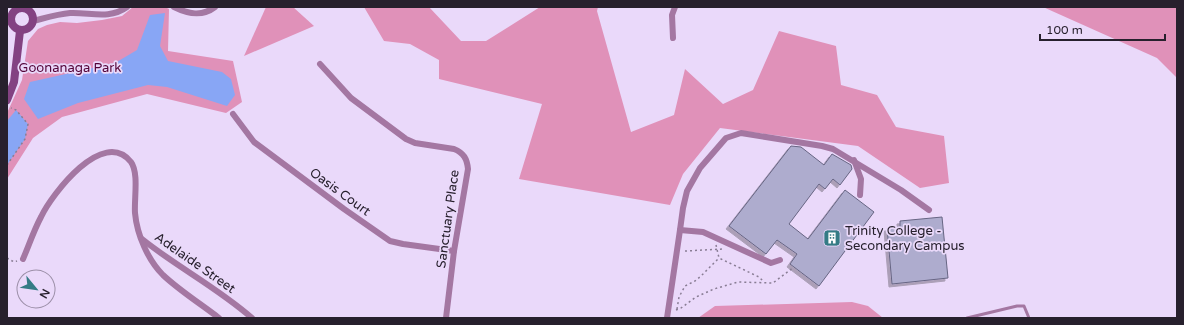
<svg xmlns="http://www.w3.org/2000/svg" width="1184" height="325" font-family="'Varela Round',sans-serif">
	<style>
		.green { fill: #e091b9 }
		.water { fill: #88a6f5 }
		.building { fill: #aeacce; stroke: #676583; filter: url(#shadow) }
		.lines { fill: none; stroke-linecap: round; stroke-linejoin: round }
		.path { stroke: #897d94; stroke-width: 1.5; stroke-dasharray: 2 3; stroke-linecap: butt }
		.lane { stroke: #a477a2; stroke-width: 3 }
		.street { stroke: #a477a2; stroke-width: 6 }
		.secondary { stroke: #834282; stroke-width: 8 }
		.labels { text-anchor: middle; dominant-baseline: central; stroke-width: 3.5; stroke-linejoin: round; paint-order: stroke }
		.park-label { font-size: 13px; fill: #530337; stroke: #ead9fa }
		.street-label { font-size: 13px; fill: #27202d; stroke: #ead9fa }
		.poi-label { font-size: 13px; fill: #27202d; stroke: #ead9fa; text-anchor: start }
	</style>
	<defs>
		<filter id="shadow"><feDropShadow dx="-3" dy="3" stdDeviation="0" flood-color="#0004"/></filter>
	</defs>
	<rect width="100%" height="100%" fill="#ead9fa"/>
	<!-- green -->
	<g class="green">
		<polygon points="133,7 165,7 169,9 168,51 233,61 242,102 226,113 147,94 62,117 33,138 7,179 7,113 22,80 28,41 38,29 47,25 60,22 77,23 102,20 122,16"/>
		<polygon points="266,7 293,7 314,26 244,56"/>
		<polygon points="364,7 429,7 461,41 486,41 540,7 598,7 597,11 631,132 674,115 685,69 723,104 753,90 779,31 836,46 841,85 877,95 896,127 944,136 949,183 920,188 858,146 720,128 683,174 670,205 519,179 542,104 439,79 439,60 410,44 384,41"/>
		<polygon points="1043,7 1177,7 1177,78 1157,58"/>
		<polygon points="852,302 868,306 883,318 698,318 715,306"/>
	</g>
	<!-- water -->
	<g class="water">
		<polygon points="165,13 160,46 168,61 222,72 231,79 235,95 227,106 167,87 148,85 78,103 38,119 24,99 30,82 115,63 137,50 150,15"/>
		<polygon points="16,110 28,124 25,139 7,165 7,121"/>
	</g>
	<!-- building -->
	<g class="building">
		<polygon points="791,146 801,147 824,165 832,154 851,165 852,169 840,185 833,179 825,189 819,184 789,224 808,239 845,190 874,212 819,286 790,264 797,254 777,240 766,254 729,226"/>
		<polygon points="942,217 948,278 892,284 887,228 900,227 900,221"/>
	</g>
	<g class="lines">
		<!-- path -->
		<g class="path">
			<polyline points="7,165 25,139 28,124 16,110 11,108"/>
			<polyline points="716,245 719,258 759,277 764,282"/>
			<polyline points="685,251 723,249"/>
			<polyline points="7,258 14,262 17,261"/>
			<polyline points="677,309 679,297 685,286 695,281 701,276 719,258"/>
			<polyline points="676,310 681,308 696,297 714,289 738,282 773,283 794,267"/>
		</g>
		<!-- lane -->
		<polyline class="lane" points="967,318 1017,306 1024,306 1029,318"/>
		<!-- street -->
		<g class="street">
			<path d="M 174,7 C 188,14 202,17 215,7"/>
			<path d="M 33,21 C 45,18 58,14 70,13 C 90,12 109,20 127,7"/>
			<polyline points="673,38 672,15 675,7"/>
			<path d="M 320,64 L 351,98 L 406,139 L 415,143 L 454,149 C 464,153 467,159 468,169 L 454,251 L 446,318"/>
			<polyline points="233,114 254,142 344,209 390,241 403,244 454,251"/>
			<polyline points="854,160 861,179 860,195"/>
			<polyline points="680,230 683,208 687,191 700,168 726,138 741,133 822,146 833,149 901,190 929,210"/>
			<path d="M 142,239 C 177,267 218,288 252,318"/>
			<path d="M 23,259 C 29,245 34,230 41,217 C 52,194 103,127 131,162 C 139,173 134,199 135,213 C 137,235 148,260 163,275 C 180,291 201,304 219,318"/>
			<polyline points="667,318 680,230 703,232 771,263 780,260"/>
		</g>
		<!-- secondary -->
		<g class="secondary">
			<circle cx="22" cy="19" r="11"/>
			<polyline points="7,100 14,82 20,31"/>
		</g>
	</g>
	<!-- icons -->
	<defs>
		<g id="building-square" transform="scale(0.9)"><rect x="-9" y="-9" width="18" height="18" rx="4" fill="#347b85" stroke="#ead9fa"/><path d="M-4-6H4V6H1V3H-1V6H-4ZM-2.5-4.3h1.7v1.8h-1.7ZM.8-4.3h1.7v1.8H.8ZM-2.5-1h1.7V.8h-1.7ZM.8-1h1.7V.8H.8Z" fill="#fff"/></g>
	</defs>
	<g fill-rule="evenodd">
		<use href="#building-square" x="832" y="238"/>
	</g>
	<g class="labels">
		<!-- park labels -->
		<g class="park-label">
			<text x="70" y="68">Goonanaga Park</text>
		</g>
		<!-- street labels -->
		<g class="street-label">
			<text transform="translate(340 192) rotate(36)">Oasis Court</text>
			<text transform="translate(448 219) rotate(-82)">Sanctuary Place</text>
			<text transform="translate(195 263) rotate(35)">Adelaide Street</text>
		</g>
		<!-- poi labels -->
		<g class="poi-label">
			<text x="845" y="231">Trinity College -<tspan x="845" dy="15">Secondary Campus</tspan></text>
		</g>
	</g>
	<!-- border -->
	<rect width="1184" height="325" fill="none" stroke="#27202d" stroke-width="16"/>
	<!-- north arrow -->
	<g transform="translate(36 289) rotate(119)"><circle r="19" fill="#ead9fa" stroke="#9c8fa8"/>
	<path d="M0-3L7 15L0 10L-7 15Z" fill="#347b85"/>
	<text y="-6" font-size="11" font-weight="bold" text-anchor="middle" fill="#27202d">N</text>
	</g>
	<!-- scale -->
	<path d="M1040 34v6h125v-6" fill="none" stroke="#27202d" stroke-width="2"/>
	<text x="1046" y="34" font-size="12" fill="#27202d" stroke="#ead9fa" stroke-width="3" paint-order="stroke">100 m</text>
</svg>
